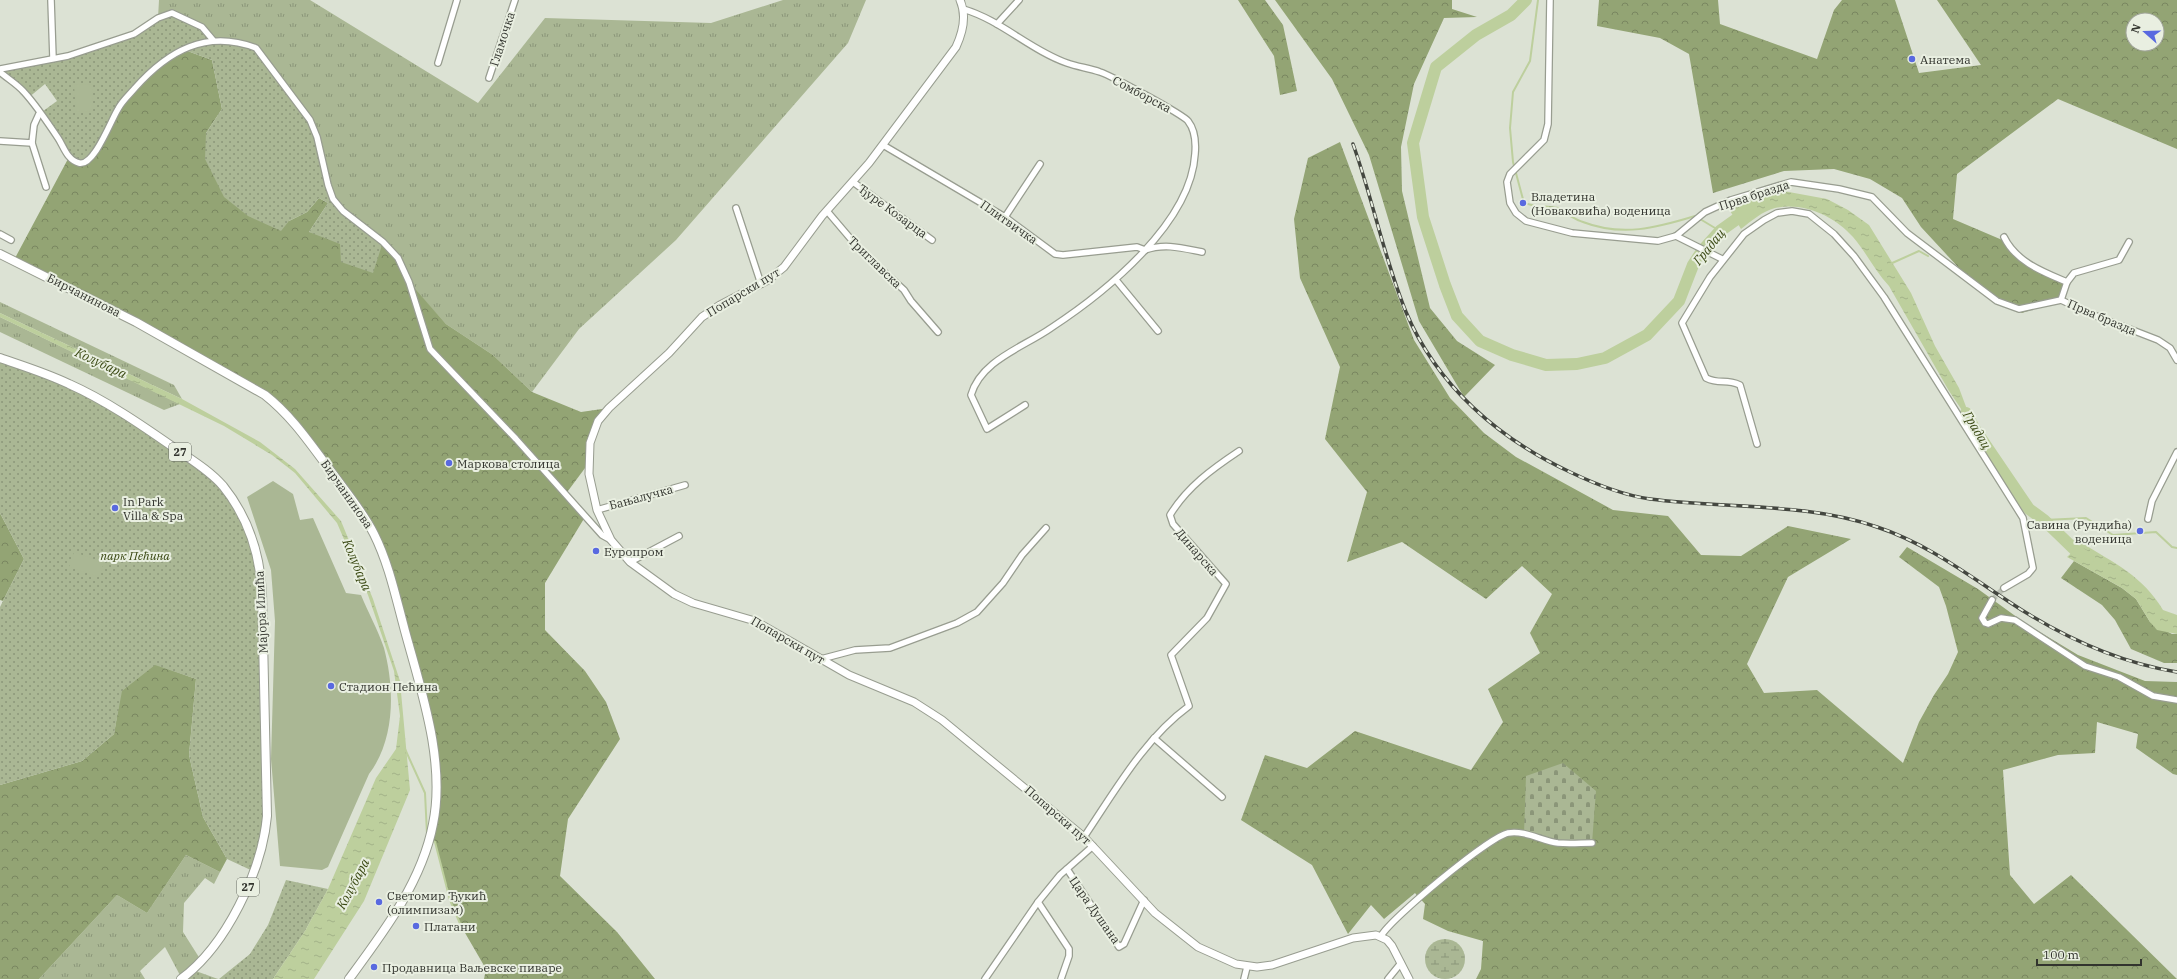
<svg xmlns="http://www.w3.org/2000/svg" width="2177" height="979" font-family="'IBM Plex Serif',serif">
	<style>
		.grass { fill: url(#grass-tufts) }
		.forest { fill: url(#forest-crowns); fill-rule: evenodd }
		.wetland { fill: url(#wetland-marsh) }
		.cemetery { fill: url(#cemetery-stones) }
		.park { fill: url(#park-dots) }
		.pitch { fill: #aab794 }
		.water { fill: url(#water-ripples) }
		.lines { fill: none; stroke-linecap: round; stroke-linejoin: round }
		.stream { stroke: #bdcf9d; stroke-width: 2 }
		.river { stroke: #bdcf9d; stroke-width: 12 }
		.minor-tunnel { stroke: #babfb3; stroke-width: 5.5; stroke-dasharray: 5.5 3; stroke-linecap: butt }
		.minor-casing { stroke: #989d90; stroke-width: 8 }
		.tertiary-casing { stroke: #989d90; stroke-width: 9 }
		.secondary-casing { stroke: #989d90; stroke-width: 10 }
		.primary-casing { stroke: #989d90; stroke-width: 10 }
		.minor { stroke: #fff; stroke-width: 5.5 }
		.tertiary { stroke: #fff; stroke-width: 7 }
		.secondary { stroke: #fff; stroke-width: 8 }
		.primary { stroke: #fff; stroke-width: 8 }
		.rail-casing { stroke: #444740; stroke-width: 3.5 }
		.rail { stroke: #e9efe1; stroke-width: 2; stroke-dasharray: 6; stroke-linecap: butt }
		.poi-dot { fill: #5969e0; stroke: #e9efe1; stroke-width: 1.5 }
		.labels { text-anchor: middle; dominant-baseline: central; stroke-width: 4; stroke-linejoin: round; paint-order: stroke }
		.shield { fill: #e9efe1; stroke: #696c64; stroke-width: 1 }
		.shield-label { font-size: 11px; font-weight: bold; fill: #32342e }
		.street-label { font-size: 12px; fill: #32342e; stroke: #e9efe1 }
		.poi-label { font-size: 12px; fill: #32342e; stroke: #e9efe1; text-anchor: start }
		.park-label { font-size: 12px; font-style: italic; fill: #37460f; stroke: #e9efe1 }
		.water-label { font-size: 13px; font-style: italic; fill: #3a4913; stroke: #e9efe1 }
	</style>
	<defs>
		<pattern id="grass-tufts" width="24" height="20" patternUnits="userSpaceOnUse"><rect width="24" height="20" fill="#aab794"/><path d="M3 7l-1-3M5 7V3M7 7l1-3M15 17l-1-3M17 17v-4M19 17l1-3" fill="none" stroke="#8b9679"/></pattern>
		<pattern id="forest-crowns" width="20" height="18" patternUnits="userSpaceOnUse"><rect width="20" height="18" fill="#93a474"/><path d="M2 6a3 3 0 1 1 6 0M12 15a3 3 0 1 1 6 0" fill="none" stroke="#798660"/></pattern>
		<pattern id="wetland-marsh" width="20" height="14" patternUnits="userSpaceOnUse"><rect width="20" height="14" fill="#aab794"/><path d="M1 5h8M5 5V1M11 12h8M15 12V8" fill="none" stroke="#8b9679"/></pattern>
		<pattern id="cemetery-stones" width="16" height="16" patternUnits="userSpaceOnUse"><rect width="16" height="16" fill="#aab794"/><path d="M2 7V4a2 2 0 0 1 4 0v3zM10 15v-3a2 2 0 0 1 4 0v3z" fill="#8b9679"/></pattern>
		<pattern id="park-dots" width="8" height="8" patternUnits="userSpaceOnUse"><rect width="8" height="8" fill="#aab794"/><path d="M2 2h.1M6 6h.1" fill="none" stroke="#8b9679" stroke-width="1.8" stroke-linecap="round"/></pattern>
		<pattern id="water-ripples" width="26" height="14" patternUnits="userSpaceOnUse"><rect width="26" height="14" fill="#bdcf9d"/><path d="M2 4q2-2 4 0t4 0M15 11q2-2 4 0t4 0" fill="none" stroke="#a3b288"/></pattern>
	</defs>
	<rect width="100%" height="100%" fill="#dce2d4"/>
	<!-- grass -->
	<g class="grass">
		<polygon points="159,0 310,0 478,103 545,18 711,23 783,0 866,0 848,43 676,240 579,329 532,392 493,355 446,324 343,211 213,40 158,18"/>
		<polygon points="0,302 174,385 182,399 0,313"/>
		<polygon points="0,317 180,404 164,410 0,332"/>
		<polygon points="186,855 220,872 214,884 205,878 184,903 183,932 202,962 182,979 165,947 140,971 145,979 39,979 117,895 147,913"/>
	</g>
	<!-- forest -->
	<g class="forest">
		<polygon points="1238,0 1265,0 1283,25 1297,91 1280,95 1274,56"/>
		<polygon points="1275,0 1452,0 1452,9 1477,17 1444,18 1414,84 1401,147 1402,191 1430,308 1457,341 1495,365 1464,397 1419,321 1369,155 1332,79"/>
		<path d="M 1599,0 L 1718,0 L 1720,24 L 1817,59 L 1834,10 L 1842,0 L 1895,0 L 1919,73 L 1981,65 L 1937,0 L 2177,0 L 2177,149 L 2058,99 L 1957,174 L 1953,219 L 2007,242 L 2016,256 L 2067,282 L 2061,300 L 2022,313 L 1997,301 L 1971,281 L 1921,227 L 1902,198 L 1870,179 L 1834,169 L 1784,171 L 1713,193 L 1689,54 L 1660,38 L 1597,26 ZM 2133,20 L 2157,20 L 2157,44 L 2133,44 Z"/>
		<polygon points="182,49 212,60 222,109 206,133 289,221 307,212 319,198 328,203 309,232 383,242 398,258 409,282 446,324 493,355 532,392 581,412 609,408 598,421 588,464 565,495 585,517 545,583 545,630 585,671 606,702 620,739 568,819 560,876 617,932 655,979 484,979 486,969 461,926 450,900 435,842 429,840 436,810 428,722 381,550 332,472 265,395 14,260 69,157 118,108 150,71"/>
		<polygon points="1340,142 1414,340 1450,398 1484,433 1516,457 1613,510 1668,516 1701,555 1741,556 1788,526 1851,539 1788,577 1747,664 1764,693 1817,690 1903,763 1919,722 1934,695 1948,674 1958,652 1946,606 1939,587 1899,557 1907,547 1978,589 2025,623 2078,655 2145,681 2177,682 2177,775 2173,774 2136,748 2138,734 2097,722 2095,753 2058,755 2003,770 2010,875 2034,904 2071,875 2177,979 1476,979 1481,969 1483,941 1448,931 1423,919 1425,904 1415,893 1384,919 1371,905 1348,934 1312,865 1241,820 1265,755 1307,768 1355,731 1471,770 1503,722 1488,689 1540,653 1530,633 1552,594 1522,566 1486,599 1402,542 1347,562 1367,492 1325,439 1340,367 1300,278 1294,219 1308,158"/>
		<polygon points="0,513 24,559 3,601 0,600"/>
		<polygon points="2074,561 2122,588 2136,599 2150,622 2172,634 2177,634 2177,663 2164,663 2131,649 2115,620 2102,605 2061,578"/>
		<polygon points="155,664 196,679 189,755 203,817 227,859 220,872 186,855 147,913 117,895 39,979 0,979 0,785 82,761 114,734 121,691"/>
	</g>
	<!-- wetland -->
	<circle class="wetland" cx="1445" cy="959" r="20"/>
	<!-- cemetery -->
	<polygon class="cemetery" points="1563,763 1596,791 1592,843 1557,843 1524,834 1526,776"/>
	<!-- park -->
	<g class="park">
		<polygon points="172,13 202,27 213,40 256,48 310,120 333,199 383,242 373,273 341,262 340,244 309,232 328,203 319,198 307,212 289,221 281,231 248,216 224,197 205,159 206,133 222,109 212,60 182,49 150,71 118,108 88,161 74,161 39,114 57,101 45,84 28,98 0,69 53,58 134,34"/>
		<polygon points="0,358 69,384 204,468 233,501 260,571 266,832 255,872 227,859 203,817 189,755 196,679 155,665 122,691 114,734 82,761 0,785 0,607 24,559 0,513"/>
		<polygon points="286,880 328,889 305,931 273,979 219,979 250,954 268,925"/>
		<polygon points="193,970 218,979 181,979"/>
	</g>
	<!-- pitch -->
	<g class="pitch">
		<polygon points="92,84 93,111 76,112 74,85"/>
		<path d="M 273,481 L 293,494 L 300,520 L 313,518 L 346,593 L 361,595 C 368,612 378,630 384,648 C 395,689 395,740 369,774 L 328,867 L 322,870 L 280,866 L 271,759 L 275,621 L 271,570 L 247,497 Z"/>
		<polygon points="74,552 104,563 99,577 69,567"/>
	</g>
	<!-- water -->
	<g class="water">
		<path d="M 1778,190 L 1827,199 L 1848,210 L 1869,225 L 1911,293 L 1935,346 L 1959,388 L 1974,428 L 1949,391 L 1889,286 C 1875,271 1866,252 1853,237 C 1834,216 1804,202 1775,208 C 1763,211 1751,221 1741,229 L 1729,209 L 1764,193 Z"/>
		<polygon points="1541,205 1559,207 1558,213 1540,211"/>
		<polygon points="0,313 182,399 260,442 295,469 341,521 373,599 400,681 410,790 364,901 314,979 273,979 305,931 328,889 376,778 396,749 400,716 394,671 368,595 337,523 295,473 272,455 224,426 0,317"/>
		<path d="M 2082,543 C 2114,563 2143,576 2163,610 L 2177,615 L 2177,634 L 2157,630 L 2150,622 L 2136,599 L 2122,588 L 2067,557 Z"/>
	</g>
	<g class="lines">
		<!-- stream -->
		<g class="stream">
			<polyline points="1538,0 1530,61 1513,92 1510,128 1513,162 1524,203 1543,208"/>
			<path d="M 1558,211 C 1568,213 1573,219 1583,222 C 1622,237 1656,228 1695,216 L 1720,231"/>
			<polyline points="1890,264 1919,251 1928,256"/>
			<polyline points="2044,520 2086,518 2113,535 2156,532 2172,547 2177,548"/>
			<polyline points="405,749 425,793 427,834"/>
			<polyline points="431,840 435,842 450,900 461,926"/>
		</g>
		<!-- river -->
		<g class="river">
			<polyline points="1526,0 1511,15 1476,35 1436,67 1413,143 1423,217 1445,285 1457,316 1480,341 1512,355 1546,365 1577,364 1605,358 1647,335 1679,301 1693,265 1702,251 1720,231 1748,211"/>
			<polyline points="1966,413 1974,428 2029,509 2044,520 2075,550 2088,558"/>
		</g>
		<!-- minor-tunnel -->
		<polyline class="minor-tunnel" points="1992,600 2004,588"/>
		<!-- minor casing -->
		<g class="minor-casing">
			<g id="minor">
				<polyline points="51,0 53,58"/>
				<polyline points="1550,0 1548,124 1544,140 1510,174 1507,182 1510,203 1516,213 1526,221 1572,233 1658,241 1676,236 1705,212 1731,200 1791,182 1839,189 1872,197 1907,233 1997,301 2019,309 2061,300 2091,314 2158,340 2170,348 2177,360"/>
				<path d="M 963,9 C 1001,20 1030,50 1067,63 C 1078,67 1089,68 1100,72 C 1112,76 1182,114 1188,121 C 1195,130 1196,143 1195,154 C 1191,223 1106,292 1051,328 C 1024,347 981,360 971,395 L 987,429 L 1025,405"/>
				<polyline points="997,24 1019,0"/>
				<polyline points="438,63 457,0"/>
				<polyline points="0,69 68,56 134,34 158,18 172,13 202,27 213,40"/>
				<path d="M 0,72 C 8,79 17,84 24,92 C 36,105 48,123 58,138 C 64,147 67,160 79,163 C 94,167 111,120 118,109 C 122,101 130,94 135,88 C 168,51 206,29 256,48 L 310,120 L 317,137 L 328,185 L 333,199 L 343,211 L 383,242 L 398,258 L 409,282 L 430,349 L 516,439 L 602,535 L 611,540"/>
				<polyline points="489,78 515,0"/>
				<polyline points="0,141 32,143 34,125 39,114"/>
				<polyline points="32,143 46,187"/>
				<polyline points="883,145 1005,217 1055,254 1063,255 1137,247 1145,250"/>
				<polyline points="853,182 932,240"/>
				<polyline points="736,208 761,284"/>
				<polyline points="827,211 861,251 904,290 911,301 938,332"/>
				<polyline points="1005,217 1040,164"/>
				<polyline points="0,234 11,240"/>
				<polyline points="1676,236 1722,259"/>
				<path d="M 2004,237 C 2016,262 2043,272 2067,282 L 2061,300"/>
				<path d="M 1145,250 C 1165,243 1182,248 1202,252"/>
				<polyline points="1116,280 1158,331"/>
				<polyline points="2067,282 2074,273 2119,260 2129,242"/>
				<path d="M 1757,444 L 1740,385 C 1725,378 1720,385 1706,378 L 1682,323 L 1710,277 L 1744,234 L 1764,220 L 1777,213 L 1792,211 L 1809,214 L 1834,234 L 1854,256 L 1884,297 L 2023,518 L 2033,568 L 2028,574 L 2004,588"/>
				<polyline points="597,510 685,485"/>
				<polyline points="2148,519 2152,501 2177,452"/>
				<polyline points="630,562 679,536"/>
				<polyline points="1992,600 1982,618 1985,623 1988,624 2001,618 2015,620 2085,666 2119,677 2153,696 2177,700"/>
				<polyline points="821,659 855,650 890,648 957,623 977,612 1003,583 1022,555 1046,528"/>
				<polyline points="1154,738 1222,797"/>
				<path d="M 1084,837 C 1115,791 1144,739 1189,706 L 1171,655 L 1207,618 L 1226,584 L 1173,524 L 1170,515 C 1187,487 1212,469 1239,451"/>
				<polyline points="1067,869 1119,947 1124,944 1144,900"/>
				<polyline points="1038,902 1069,949 1069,956 1061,979"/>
				<path d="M 1381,936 C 1391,918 1489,837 1508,833 C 1525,830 1542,841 1558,843 C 1569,844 1581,843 1592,843"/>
				<polyline points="985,979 1038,902 1060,875 1093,846"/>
				<polyline points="1244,979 1247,967"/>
				<polyline points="1388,979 1401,963"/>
			</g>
		</g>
		<!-- tertiary casing -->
		<g class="tertiary-casing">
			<path id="tertiary" d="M 960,0 C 967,16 963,32 956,47 L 869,163 L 822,216 L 784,267 L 768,280 L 720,305 L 702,317 L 669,353 L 609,408 L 598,421 L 590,443 L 589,474 L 597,510 L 611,540 L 630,562 L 674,594 L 693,603 L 755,621 L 849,675 L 914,702 L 942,720 L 1084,837 L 1155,913 L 1198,947 L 1236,964 L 1257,967 L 1272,965 L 1353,938 L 1376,935 L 1387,940 L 1392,946 L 1409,979"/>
		</g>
		<!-- secondary casing -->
		<g class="secondary-casing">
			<path id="secondary" d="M 0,254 L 136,322 L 265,395 C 293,417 311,445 333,474 C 347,493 363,512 374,534 C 389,564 396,598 405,631 C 421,690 446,762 433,824 C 422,882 383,933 349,979"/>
		</g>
		<!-- primary casing -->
		<g class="primary-casing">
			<path id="primary" d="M 0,358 C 23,366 46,373 69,384 C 105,400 140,424 173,447 C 190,459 209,470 223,486 C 248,517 260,555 262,593 L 267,816 C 262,871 226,946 181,979"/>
		</g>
		<!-- minor -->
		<use href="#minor" class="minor"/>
		<!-- tertiary -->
		<use href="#tertiary" class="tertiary"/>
		<!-- secondary -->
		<use href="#secondary" class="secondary"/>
		<!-- primary -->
		<use href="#primary" class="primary"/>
		<!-- rail casing -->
		<g class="rail-casing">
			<path id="rail" d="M 1353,144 C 1373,200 1384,258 1406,312 C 1437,386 1499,439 1570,472 C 1595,484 1622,495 1650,499 C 1725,509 1805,502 1877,527 C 1932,545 1977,582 2025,612 C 2072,641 2122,663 2177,672"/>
		</g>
		<!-- rail -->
		<use href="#rail" class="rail"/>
	</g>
	<!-- markers -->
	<g class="poi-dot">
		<circle cx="1912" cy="59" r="4"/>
		<circle cx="1523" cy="203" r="4"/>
		<circle cx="449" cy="463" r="4"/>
		<circle cx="115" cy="508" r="4"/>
		<circle cx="2140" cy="531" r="4"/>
		<circle cx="596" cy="551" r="4"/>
		<circle cx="331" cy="686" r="4"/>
		<circle cx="379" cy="902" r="4"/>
		<circle cx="416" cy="926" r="4"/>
		<circle cx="374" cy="967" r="4"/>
	</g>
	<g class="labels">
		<!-- shield labels -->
		<g class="shield">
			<rect x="169" y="443" width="22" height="18" rx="3"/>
			<rect x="237" y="878" width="22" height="18" rx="3"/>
		</g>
		<g class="shield-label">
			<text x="180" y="452">27</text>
			<text x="248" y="887">27</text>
		</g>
		<!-- street labels -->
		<g class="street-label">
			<text transform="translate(502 39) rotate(-72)">Гламочка</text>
			<text transform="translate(1142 94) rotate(28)">Сомборска</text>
			<text transform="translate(1754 195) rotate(-18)">Прва бразда</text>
			<text transform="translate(893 211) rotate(36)">Ђуре Козарца</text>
			<text transform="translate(1009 222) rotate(35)">Плитвичка</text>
			<text transform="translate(875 262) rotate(44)">Триглавска</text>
			<text transform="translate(743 292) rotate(-31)">Попарски пут</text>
			<text transform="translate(84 295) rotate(27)">Бирчанинова</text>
			<text transform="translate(2102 317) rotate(23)">Прва бразда</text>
			<text transform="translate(347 494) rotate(55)">Бирчанинова</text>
			<text transform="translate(641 497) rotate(-15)">Бањалучка</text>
			<text transform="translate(1197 552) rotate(49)">Динарска</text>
			<text transform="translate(261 612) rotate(-93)">Мајора Илића</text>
			<text transform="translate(788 640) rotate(30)">Попарски пут</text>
			<text transform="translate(1058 815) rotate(41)">Попарски пут</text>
			<text transform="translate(1095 910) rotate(55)">Цара Душана</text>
		</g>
		<!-- poi labels -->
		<g class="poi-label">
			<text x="1920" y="59">Анатема</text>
			<text x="1531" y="196">Владетина<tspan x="1531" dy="14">(Новаковића) воденица</tspan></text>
			<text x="457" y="463">Маркова столица</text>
			<text x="123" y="501">In Park<tspan x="123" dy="14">Villa &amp; Spa</tspan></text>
			<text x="2132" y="524" text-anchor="end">Савина (Рундића)<tspan x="2132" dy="14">воденица</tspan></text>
			<text x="604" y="551">Еуропром</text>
			<text x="339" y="686">Стадион Пећина</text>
			<text x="387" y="895">Светомир Ђукић<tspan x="387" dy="14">(олимпизам)</tspan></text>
			<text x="424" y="926">Платани</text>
			<text x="382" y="967">Продавница Ваљевске пиваре</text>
		</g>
		<!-- park labels -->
		<g class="park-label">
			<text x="135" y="555">парк Пећина</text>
		</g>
		<!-- water labels -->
		<g class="water-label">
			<text transform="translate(1709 247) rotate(-51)">Градац</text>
			<text transform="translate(101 363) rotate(25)">Колубара</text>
			<text transform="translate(1977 430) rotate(59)">Градац</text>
			<text transform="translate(357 565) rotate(67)">Колубара</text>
			<text transform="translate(353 884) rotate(-62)">Колубара</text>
		</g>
	</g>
	<!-- north arrow -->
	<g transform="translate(2145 32) rotate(290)"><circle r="19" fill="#e9efe1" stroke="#a0a499"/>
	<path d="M0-3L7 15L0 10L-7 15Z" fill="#5969e0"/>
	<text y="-6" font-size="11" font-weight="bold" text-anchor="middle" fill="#32342e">N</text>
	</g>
	<!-- scale -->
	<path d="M2037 959v6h104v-6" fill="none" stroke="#32342e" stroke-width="2"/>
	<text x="2043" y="959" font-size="12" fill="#32342e" stroke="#e9efe1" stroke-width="3" paint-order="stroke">100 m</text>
</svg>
